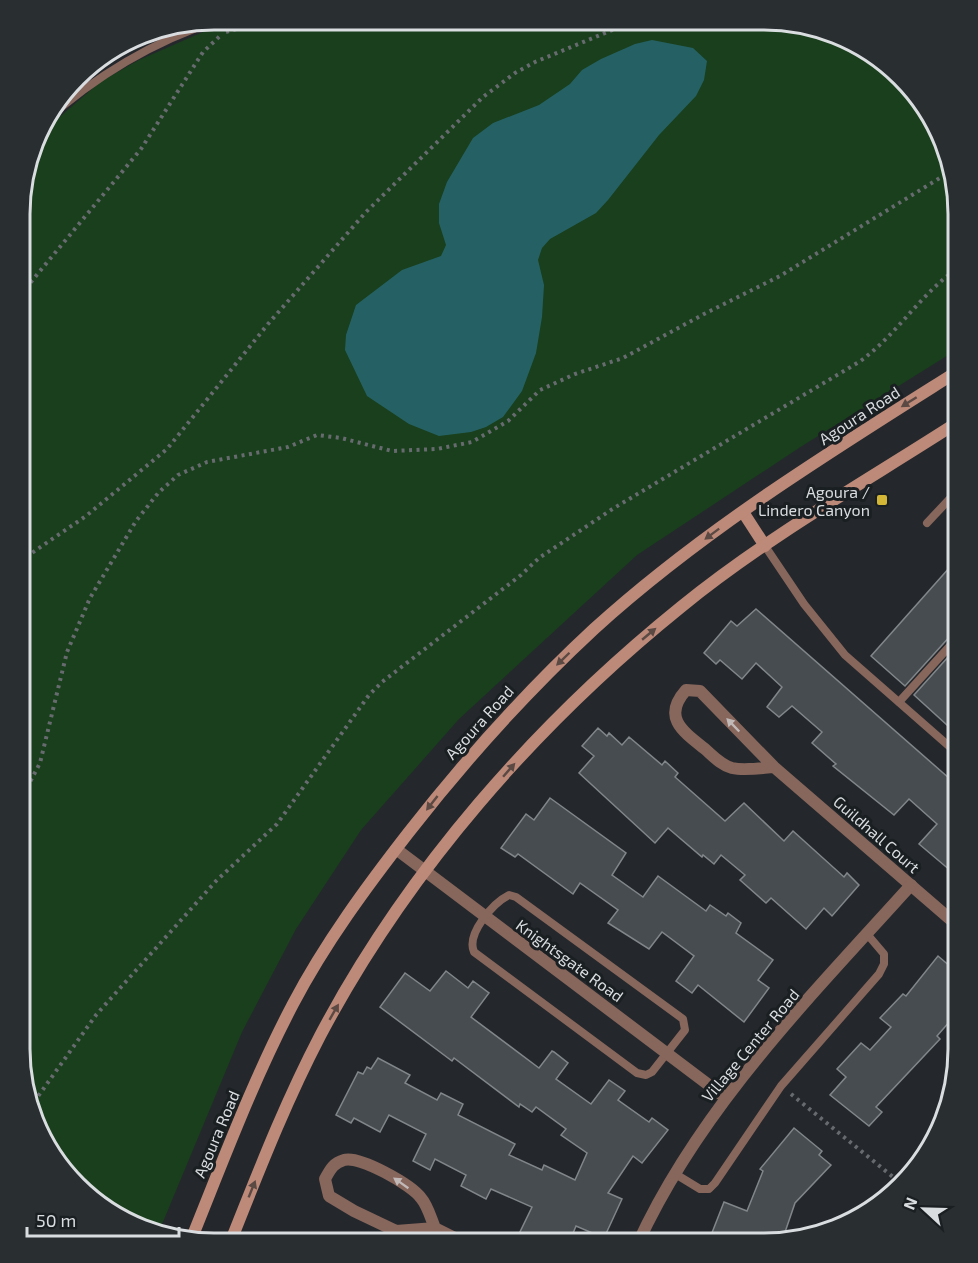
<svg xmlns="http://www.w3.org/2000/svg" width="978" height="1263" font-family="'Exo 2',sans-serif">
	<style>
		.green { fill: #193f1c }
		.water { fill: #256164 }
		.building { fill: #474c50; stroke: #81868b; stroke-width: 1.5 }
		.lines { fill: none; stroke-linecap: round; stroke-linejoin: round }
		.path { stroke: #676b6f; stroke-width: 4; stroke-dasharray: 3 4.5; stroke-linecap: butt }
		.lane { stroke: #87665c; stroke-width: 8 }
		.street { stroke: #87665c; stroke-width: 12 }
		.secondary { stroke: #bd8978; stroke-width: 12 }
		.oneway { fill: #5b4944 }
		.oneway2 { fill: #c1b9b8 }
		.poi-dot { fill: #d3b635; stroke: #1a1f22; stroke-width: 2 }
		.labels { text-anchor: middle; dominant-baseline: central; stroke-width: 6; stroke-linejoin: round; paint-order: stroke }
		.street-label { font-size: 16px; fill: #dadde0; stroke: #1a1f22 }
		.poi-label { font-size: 16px; fill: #dadde0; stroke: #1a1f22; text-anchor: end }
		.rim { fill: none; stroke: #dadde0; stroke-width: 3 }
	</style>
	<rect width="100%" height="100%" fill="#24282c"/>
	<!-- green -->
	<polygon class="green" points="244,20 790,21 873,52 933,117 958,213 958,349 802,446 637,555 459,719 361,830 296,929 242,1032 160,1229 106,1211 45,1146 20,1050 21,188 39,135 100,82 139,60 203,32"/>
	<!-- water -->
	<polygon class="water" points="652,40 693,48 707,61 704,80 696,96 659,135 608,200 596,213 550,239 542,248 538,260 544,285 542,317 536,353 522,391 503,417 486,427 471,432 439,436 409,424 367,396 345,350 346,335 356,305 402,270 441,256 446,245 439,223 439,204 447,182 473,138 493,123 539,105 570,84 582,70 601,59 635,44"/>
	<!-- building -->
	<g class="building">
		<polygon points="958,558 958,631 953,633 905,686 871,656"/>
		<polygon points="756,609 958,786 958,877 919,844 937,824 909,799 894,815 833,766 836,764 812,743 822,732 792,706 779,717 767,707 782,687 756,663 742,679 720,660 716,664 704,653 731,621 737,626"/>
		<polygon points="958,646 958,735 914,695"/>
		<polygon points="598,728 607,736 609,733 622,745 629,737 662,765 665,761 678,773 675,777 725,821 744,803 784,841 793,831 844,877 847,873 859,885 832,916 824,908 806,929 771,898 766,903 740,880 745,875 721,855 714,864 703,855 702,857 668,828 655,843 579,773 594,756 582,746"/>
		<polygon points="550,798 626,853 612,875 643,897 658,876 706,911 710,905 726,916 728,913 741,923 736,933 773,960 758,980 769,988 744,1022 698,985 692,993 676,981 694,956 662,932 649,949 608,923 618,910 580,883 573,894 518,854 515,857 501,848 526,814 534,820"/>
		<polygon points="938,956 958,973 958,1012 937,1036 940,1039 876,1107 882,1112 869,1126 830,1095 846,1077 837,1069 861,1043 870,1050 891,1027 880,1018 903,994 906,996"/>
		<polygon points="446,971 468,988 473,981 489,993 471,1017 539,1068 552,1051 554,1052 568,1063 556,1079 591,1104 609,1080 625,1091 618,1100 649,1122 652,1118 668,1130 642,1163 633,1156 608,1193 622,1199 604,1238 576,1226 569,1243 551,1243 539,1238 537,1242 519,1234 532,1207 491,1189 486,1199 461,1186 466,1175 435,1159 430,1170 413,1161 426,1134 389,1115 380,1132 354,1118 351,1123 336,1115 358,1072 363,1074 367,1067 371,1069 378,1058 410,1075 405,1083 437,1100 441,1093 463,1104 458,1115 515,1144 509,1155 542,1170 544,1165 575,1180 587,1153 561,1135 566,1129 536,1107 532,1112 520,1104 519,1107 454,1058 452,1061 380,1007 405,973 430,991"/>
		<polygon points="794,1128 822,1151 819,1155 831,1165 795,1203 782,1241 708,1243 724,1202 747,1211 763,1171 760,1169"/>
	</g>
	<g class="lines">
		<!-- path -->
		<g class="path">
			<polyline points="226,32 269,20"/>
			<polyline points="21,294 141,149 203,52 220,36"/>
			<polyline points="20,561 86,516 167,449 268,324 366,212 483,97 515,73 535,62 634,21"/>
			<polyline points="20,801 40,763 67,652 90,598 136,521 159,492 178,475 207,462 288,447 317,435 341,438 392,451 437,449 472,442 508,421 540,390 575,374 623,358 704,314 780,276 948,173"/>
			<polyline points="791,1094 898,1181"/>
			<path d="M 34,1102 L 96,1015 L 216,881 L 277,824 L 369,695 L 382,682 L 521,575 L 539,558 L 614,508 L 859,362 C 897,335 920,294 958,268"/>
		</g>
		<!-- lane -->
		<g class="lane">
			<path d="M 43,123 C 94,77 154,41 219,20"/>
			<polyline points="927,523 958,490"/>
			<polyline points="765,546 804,604 845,655 958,754"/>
			<polyline points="899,702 958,637"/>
			<path d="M 509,895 L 516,897 L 683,1019 L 685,1030 L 652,1072 L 646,1075 L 637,1073 L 474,952 C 466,934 493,903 509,895 Z"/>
			<polyline points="677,1175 700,1189 709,1189 715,1183 781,1086 879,974 884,964 884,954 867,934"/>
		</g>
		<!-- street -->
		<g class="street">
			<path d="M 774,767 C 761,768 745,771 732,768 C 721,765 713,756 705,749 C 682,731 662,717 686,690 L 700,691 L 774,767 L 958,926"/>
			<polyline points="396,849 726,1098"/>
			<path d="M 435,1228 C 431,1219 428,1206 421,1198 C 412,1185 359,1155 344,1160 C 333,1163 330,1170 325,1179 L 329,1196 L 354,1211 L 396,1231 L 435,1228 L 465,1243"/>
			<path d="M 638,1243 C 701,1106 812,995 911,885"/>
		</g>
		<!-- secondary -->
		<g class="secondary">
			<polyline points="743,512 765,546"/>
			<path d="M 191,1240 C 223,1161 253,1080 293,1004 C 325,943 367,886 409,832 C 466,759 526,692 594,629 C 704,529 833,450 958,371"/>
			<path d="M 230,1243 C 258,1173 285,1103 320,1036 C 407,871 536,724 681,607 C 767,537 865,482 958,422"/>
		</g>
	</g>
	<!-- one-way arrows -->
	<defs><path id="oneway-solid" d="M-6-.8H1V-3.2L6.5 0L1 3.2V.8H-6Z" transform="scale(1.5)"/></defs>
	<g class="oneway">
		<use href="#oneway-solid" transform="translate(909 402) rotate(148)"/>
		<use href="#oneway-solid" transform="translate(712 534) rotate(143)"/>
		<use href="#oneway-solid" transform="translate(649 634) rotate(-40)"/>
		<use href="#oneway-solid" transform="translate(563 659) rotate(136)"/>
		<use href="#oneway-solid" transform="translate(509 770) rotate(-49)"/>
		<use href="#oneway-solid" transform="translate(432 803) rotate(128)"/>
		<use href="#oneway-solid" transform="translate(334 1012) rotate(-60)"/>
		<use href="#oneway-solid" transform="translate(252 1189) rotate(-68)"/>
	</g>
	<g class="oneway2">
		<use href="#oneway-solid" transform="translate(733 725) rotate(-134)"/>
		<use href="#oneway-solid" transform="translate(401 1183) rotate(-145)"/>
	</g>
	<!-- markers -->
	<rect class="poi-dot" x="876" y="494" width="12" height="12" rx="3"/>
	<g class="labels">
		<!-- street labels -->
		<g class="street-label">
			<text transform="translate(859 415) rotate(-33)">Agoura Road</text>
			<text transform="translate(479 722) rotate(-48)">Agoura Road</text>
			<text transform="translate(877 834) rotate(41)">Guildhall Court</text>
			<text transform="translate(570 960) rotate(36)">Knightsgate Road</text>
			<text transform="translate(750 1045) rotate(-50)">Village Center Road</text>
			<text transform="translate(216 1134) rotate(-67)">Agoura Road</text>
		</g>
		<!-- poi labels -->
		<g class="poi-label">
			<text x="870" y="491">Agoura /<tspan x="870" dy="18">Lindero Canyon</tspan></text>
		</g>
	</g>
	<!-- crop -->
	<path d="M0 0H978V1263H0ZM214 30H764A184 184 0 0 1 948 214V1049A184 184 0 0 1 764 1233H214A184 184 0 0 1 30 1049V214A184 184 0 0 1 214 30Z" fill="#292e31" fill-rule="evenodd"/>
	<path class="rim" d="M214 30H764A184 184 0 0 1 948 214V1049A184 184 0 0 1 764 1233H214A184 184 0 0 1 30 1049V214A184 184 0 0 1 214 30Z"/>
	<!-- north arrow -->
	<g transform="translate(924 1209) rotate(292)" stroke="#1a1f22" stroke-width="4.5" paint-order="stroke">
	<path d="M0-4.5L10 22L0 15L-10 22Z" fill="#dadde0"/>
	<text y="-9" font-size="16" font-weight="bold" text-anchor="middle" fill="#dadde0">N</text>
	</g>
	<!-- scale -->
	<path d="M27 1227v9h152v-9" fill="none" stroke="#dadde0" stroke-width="3"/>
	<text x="36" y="1227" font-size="18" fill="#dadde0" stroke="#1a1f22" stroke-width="4.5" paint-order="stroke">50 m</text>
</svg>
